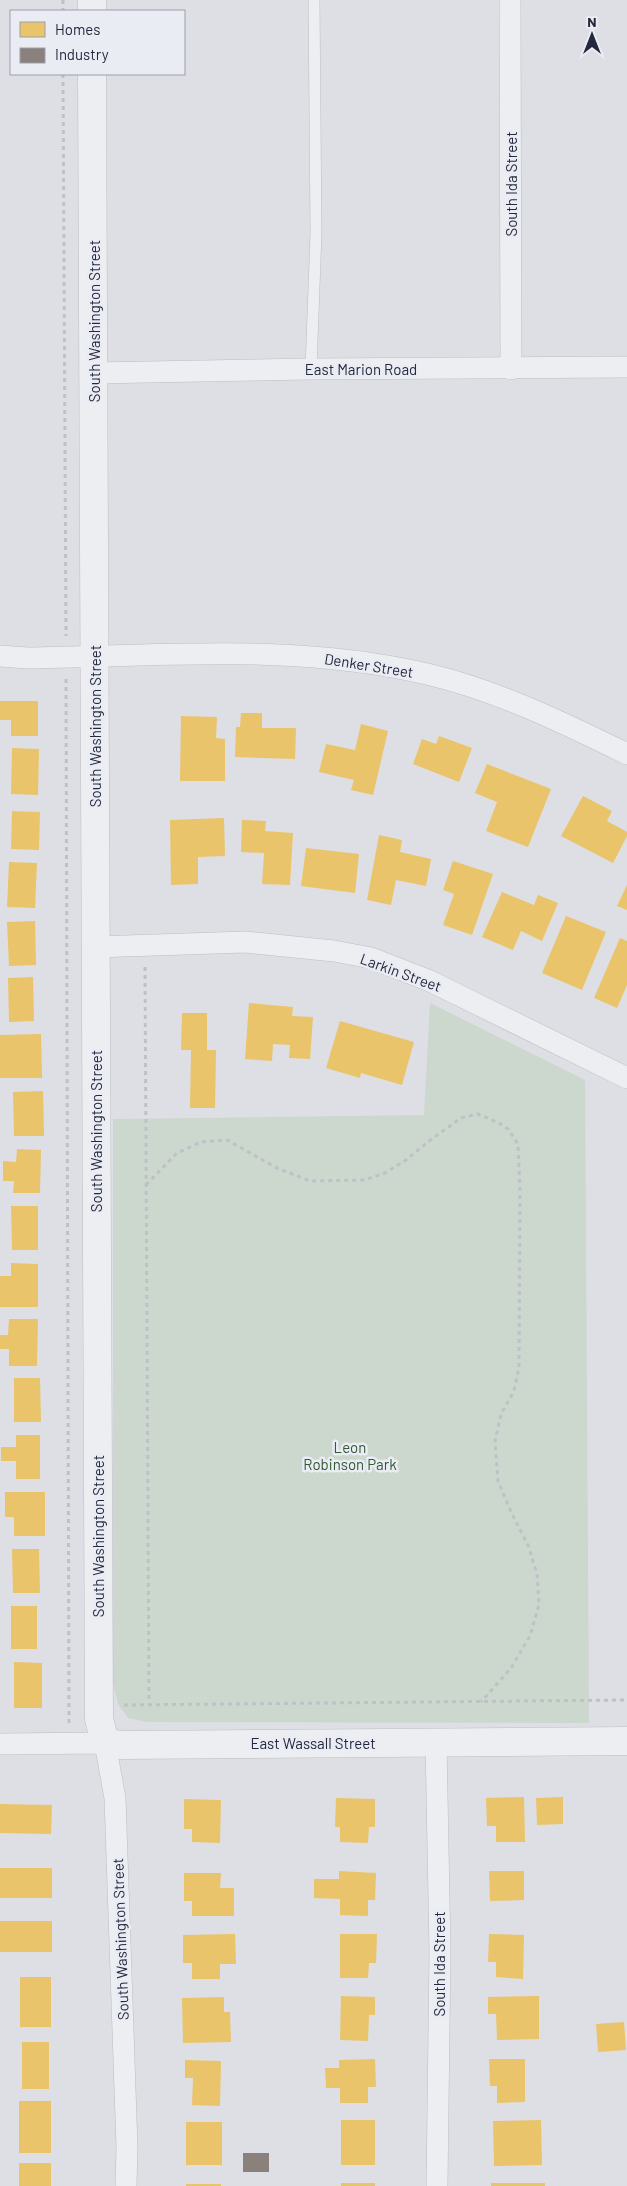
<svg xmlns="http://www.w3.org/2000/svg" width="627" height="2186" font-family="Barlow,sans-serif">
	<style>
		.green { fill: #ccd7ce }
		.homes { fill: #e9c46a }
		.industry { fill: #8a817c }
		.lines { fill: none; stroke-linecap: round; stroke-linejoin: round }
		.service-casing { stroke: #bcbdc2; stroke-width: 12 }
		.minor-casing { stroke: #bcbdc2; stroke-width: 22 }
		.tertiary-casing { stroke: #bcbdc2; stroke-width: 29 }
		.path { stroke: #c0c0c7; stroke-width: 3; stroke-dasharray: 4 4; stroke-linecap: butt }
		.service { stroke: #edeef1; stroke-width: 11 }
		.minor { stroke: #edeef1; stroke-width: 21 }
		.tertiary { stroke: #edeef1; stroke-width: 28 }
		.labels { text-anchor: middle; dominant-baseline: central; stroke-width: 5; stroke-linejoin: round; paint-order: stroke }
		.street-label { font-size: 15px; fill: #25283d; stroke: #eaecf4 }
		.park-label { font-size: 15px; fill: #315932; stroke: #eaecf4 }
	</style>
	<rect width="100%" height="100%" fill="#dedfe4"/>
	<!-- green -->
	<polygon class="green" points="430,1003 585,1080 589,1723 147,1722 128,1718 118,1704 113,1683 113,1119 424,1115"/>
	<!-- homes -->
	<g class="homes">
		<polygon points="0,701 38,701 38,736 11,736 11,720 0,720"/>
		<polygon points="241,713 262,713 262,728 296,728 295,759 235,757 236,727 240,727"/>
		<polygon points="181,716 217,717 216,738 225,739 225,781 180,781"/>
		<polygon points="361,724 388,731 373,795 351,790 354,780 319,772 326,744 355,750"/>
		<polygon points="439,736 472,748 459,782 413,764 422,739 436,744"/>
		<polygon points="12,748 39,749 38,795 11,794"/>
		<polygon points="487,764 551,789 528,847 486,831 497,802 475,793"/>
		<polygon points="583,796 612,811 607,821 627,832 627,836 613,863 561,836"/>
		<polygon points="12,811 40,812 39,850 11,849"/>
		<polygon points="224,818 225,856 198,857 198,884 171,885 170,820"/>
		<polygon points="242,820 266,821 265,831 293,833 290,885 262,884 264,853 241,852"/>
		<polygon points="379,835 402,840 400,852 431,859 426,886 396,880 391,905 367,900"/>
		<polygon points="306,848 359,854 355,893 301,886"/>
		<polygon points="453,861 493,874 472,935 443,925 454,894 443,890"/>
		<polygon points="9,862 37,863 35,908 7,907"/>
		<polygon points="627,885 627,910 617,906"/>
		<polygon points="502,892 534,905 538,895 558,903 542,941 521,931 513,950 482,937"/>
		<polygon points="566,916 606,932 582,990 542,973"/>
		<polygon points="35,921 36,965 9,966 7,922"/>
		<polygon points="620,938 627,941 627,985 617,1008 594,998"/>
		<polygon points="33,977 34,1021 9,1022 8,978"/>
		<polygon points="249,1003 293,1007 292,1016 313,1017 310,1059 289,1058 290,1045 273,1044 272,1061 245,1059"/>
		<polygon points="182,1013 207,1013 207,1050 216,1050 215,1108 190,1108 191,1050 181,1050"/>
		<polygon points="340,1021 414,1042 402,1085 361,1073 360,1078 326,1068"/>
		<polygon points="41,1034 42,1078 0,1078 0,1035"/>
		<polygon points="43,1091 44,1136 14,1136 13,1092"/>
		<polygon points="17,1149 41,1150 40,1193 13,1193 14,1181 3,1181 3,1161 16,1162"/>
		<polygon points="11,1206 38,1206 38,1250 12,1250"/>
		<polygon points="11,1263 38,1264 38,1307 0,1307 0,1276 11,1276"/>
		<polygon points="9,1319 38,1319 37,1366 9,1366 9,1349 0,1349 0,1335 8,1335"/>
		<polygon points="14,1378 40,1378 41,1422 14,1422"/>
		<polygon points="16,1435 40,1435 40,1479 16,1479 16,1461 1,1461 1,1447 16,1447"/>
		<polygon points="5,1492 45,1492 45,1536 14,1536 14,1517 5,1517"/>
		<polygon points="12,1549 39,1549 40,1593 13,1593"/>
		<rect x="11" y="1606" width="26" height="43"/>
		<polygon points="14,1662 42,1663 42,1708 14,1708"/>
		<polygon points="524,1797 525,1842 496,1842 496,1826 487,1826 486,1798"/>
		<polygon points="563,1797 563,1824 537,1825 536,1798"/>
		<polygon points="336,1798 375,1799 375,1827 369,1827 368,1843 340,1842 340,1827 335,1827"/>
		<polygon points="184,1799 221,1800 220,1843 192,1842 192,1829 184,1829"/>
		<polygon points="0,1804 52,1805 51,1834 0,1833"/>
		<rect x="0" y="1868" width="52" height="30"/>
		<polygon points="339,1871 376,1873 375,1900 368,1900 368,1916 340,1915 340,1899 314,1898 314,1879 339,1879"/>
		<polygon points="489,1871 524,1871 524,1900 490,1901"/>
		<polygon points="184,1873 221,1873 220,1888 234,1888 234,1916 192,1916 192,1901 184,1901"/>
		<rect x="0" y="1921" width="52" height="31"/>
		<polygon points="235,1934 236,1964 220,1964 220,1979 192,1979 192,1963 183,1963 183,1935"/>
		<polygon points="340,1934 377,1934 376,1963 369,1963 368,1978 340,1978"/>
		<polygon points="489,1934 524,1935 523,1979 496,1977 496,1962 488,1962"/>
		<rect x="20" y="1977" width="31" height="50"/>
		<polygon points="341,1996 375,1997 375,2015 369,2015 368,2041 340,2040"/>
		<polygon points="539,1996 539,2039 497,2040 496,2014 488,2014 488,1997"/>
		<polygon points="224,1997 224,2012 230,2012 231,2042 183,2043 182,1998"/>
		<polygon points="624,2022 626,2050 598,2052 596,2024"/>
		<rect x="22" y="2042" width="27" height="47"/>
		<polygon points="375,2059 376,2087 368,2087 368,2103 340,2103 340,2088 326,2088 325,2068 339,2068 339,2060"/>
		<polygon points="489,2059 525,2059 525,2102 497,2103 497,2086 490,2086"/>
		<polygon points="185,2060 221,2061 220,2106 192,2105 193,2078 185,2078"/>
		<rect x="19" y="2101" width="32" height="52"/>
		<rect x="341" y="2120" width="34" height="45"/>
		<polygon points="541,2120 542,2165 494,2166 493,2121"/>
		<rect x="186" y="2122" width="36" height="43"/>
		<rect x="19" y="2163" width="32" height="23"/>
		<rect x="341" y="2183" width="34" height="3"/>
		<rect x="491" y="2183" width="54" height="3"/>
		<rect x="186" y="2184" width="35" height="2"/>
	</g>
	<!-- industry -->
	<rect class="industry" x="243" y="2153" width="26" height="19"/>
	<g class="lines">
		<!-- service casing -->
		<g class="service-casing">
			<polyline id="service" points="311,369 316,233 314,0"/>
		</g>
		<!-- minor casing -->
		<g class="minor-casing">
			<g id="minor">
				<polyline points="510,0 511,369"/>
				<polyline points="94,373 311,369 627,367"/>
				<path d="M 0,656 L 27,658 C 160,656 297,643 427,674 C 496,690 564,723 627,754"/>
				<polyline points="95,947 245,942 334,951 371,958 430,981 627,1078"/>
				<polyline points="436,1742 440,1952 437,2186"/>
				<polyline points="0,1744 105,1743 115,1798 127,2147 126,2186"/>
			</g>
		</g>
		<!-- tertiary casing -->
		<g class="tertiary-casing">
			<g id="tertiary">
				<polyline points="92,0 92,11"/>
				<polyline points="92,74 99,1719 105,1743 122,1745 627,1741"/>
			</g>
		</g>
		<!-- path -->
		<g class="path">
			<polyline points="63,0 63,11"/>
			<polyline points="63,74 66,636"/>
			<polyline points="66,679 69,1723"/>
			<polyline points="145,967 149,1703"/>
			<polyline points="146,1185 177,1153 201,1142 227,1140 277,1168 310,1181 364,1180 385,1173 406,1160 429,1141 461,1118 478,1114 499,1123 508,1129 518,1144 520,1191 519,1367 514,1391 501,1414 495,1441 498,1481 511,1512 528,1545 537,1574 539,1605 530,1636 511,1668 481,1702"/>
			<polyline points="124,1705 627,1700"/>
		</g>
		<!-- service -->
		<use href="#service" class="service"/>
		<!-- minor -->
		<use href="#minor" class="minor"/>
		<!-- tertiary -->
		<use href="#tertiary" class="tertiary"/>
	</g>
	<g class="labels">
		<!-- street labels -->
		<g class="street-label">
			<text transform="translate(511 184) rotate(-90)">South Ida Street</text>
			<text transform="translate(94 321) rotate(-90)">South Washington Street</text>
			<text x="361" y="369">East Marion Road</text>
			<text transform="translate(369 665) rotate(9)">Denker Street</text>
			<text transform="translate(95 726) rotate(-90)">South Washington Street</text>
			<text transform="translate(401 972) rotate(20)">Larkin Street</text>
			<text transform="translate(96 1131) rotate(-90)">South Washington Street</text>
			<text transform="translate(98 1536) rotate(-90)">South Washington Street</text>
			<text x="313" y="1743">East Wassall Street</text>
			<text transform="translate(120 1939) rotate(-92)">South Washington Street</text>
			<text transform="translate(439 1964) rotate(-90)">South Ida Street</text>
		</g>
		<!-- park labels -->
		<g class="park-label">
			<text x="350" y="1447">Leon<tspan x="350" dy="17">Robinson Park</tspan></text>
		</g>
	</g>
	<!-- legend -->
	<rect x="10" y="10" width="175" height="65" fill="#eaecf4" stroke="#9b9eab"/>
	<rect x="20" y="22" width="25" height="15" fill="#e9c46a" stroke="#9b9eab"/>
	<text x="55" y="35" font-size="15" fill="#25283d">Homes</text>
	<rect x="20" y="48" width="25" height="15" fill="#8a817c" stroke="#9b9eab"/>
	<text x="55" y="60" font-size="15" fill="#25283d">Industry</text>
	<!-- north arrow -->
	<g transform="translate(592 35)" stroke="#eaecf4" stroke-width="4" paint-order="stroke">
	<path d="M0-4L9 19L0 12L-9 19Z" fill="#25283d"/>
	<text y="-8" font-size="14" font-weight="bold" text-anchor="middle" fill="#25283d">N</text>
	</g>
</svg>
